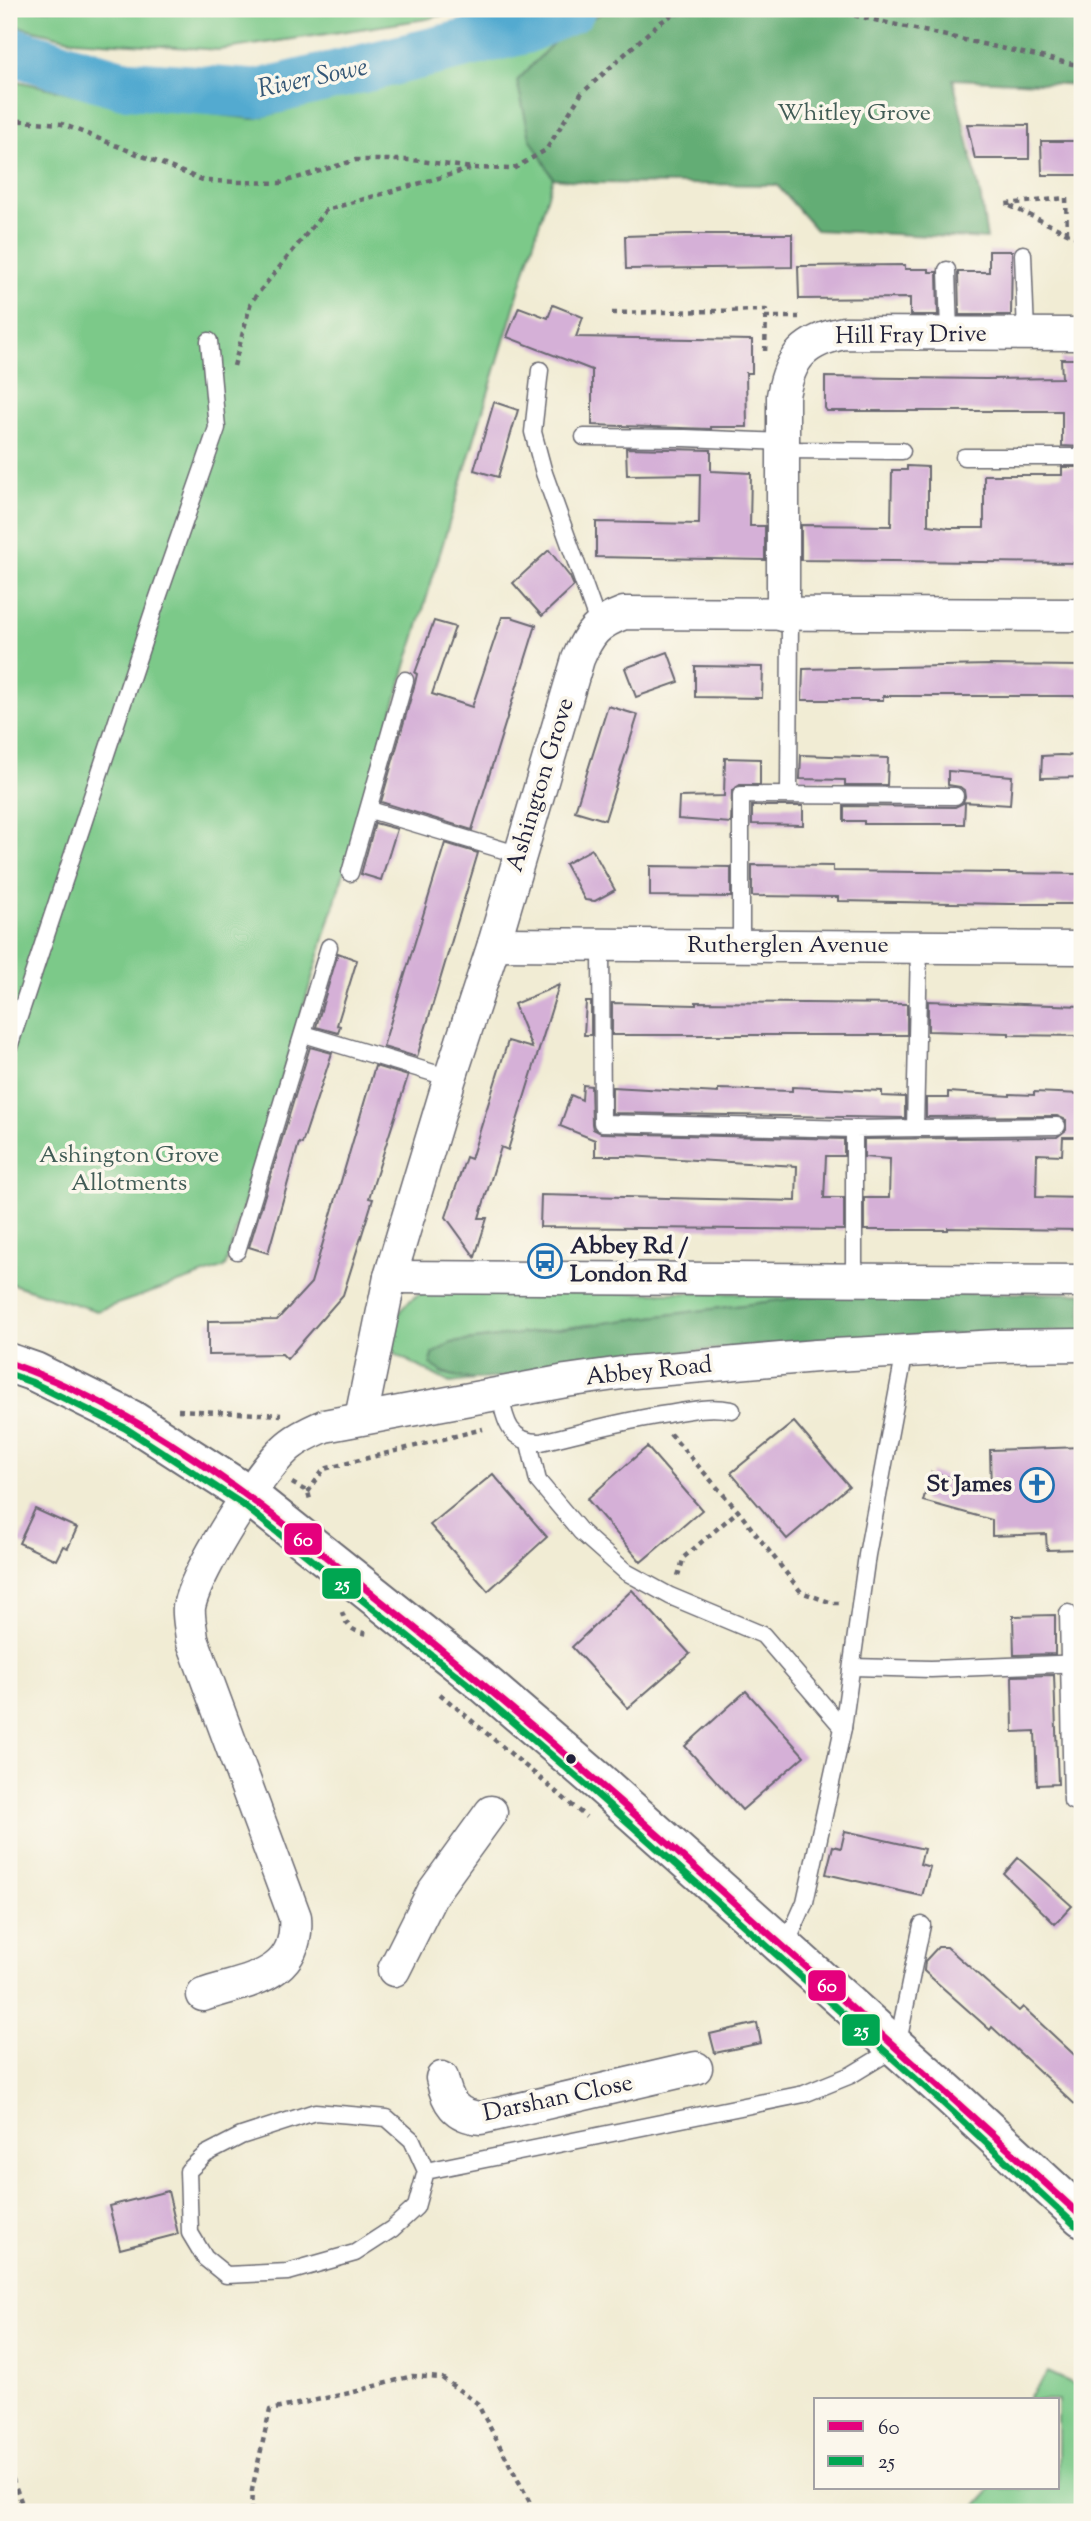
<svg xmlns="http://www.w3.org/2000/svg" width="1091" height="2521" font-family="'Sorts Mill Goudy',serif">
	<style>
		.green { fill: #7bc989; stroke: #4e7662; stroke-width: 2 }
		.forest { fill: #64ad75; stroke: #436858; stroke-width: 2 }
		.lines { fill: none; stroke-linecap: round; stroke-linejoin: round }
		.river { stroke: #53aad0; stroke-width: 49 }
		.building { fill: #d5b0d7 }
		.service-casing { stroke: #6a6971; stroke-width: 19 }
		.minor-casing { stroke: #6a6971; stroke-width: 35 }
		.secondary-casing { stroke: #6a6971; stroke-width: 42 }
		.path { stroke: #6a6971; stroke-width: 4.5; stroke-dasharray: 5 5; stroke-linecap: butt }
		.service { stroke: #fff; stroke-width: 16 }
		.minor { stroke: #fff; stroke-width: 32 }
		.secondary { stroke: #fff; stroke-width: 38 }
		.bus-1-casing { stroke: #fbf7ec; stroke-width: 12 }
		.bus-2-casing { stroke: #fbf7ec; stroke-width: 12 }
		.bus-1 { stroke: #e5007d; stroke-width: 7 }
		.bus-2 { stroke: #00a651; stroke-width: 7 }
		.bus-dot { fill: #22223b; stroke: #fbf7ec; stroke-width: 2.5 }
		.labels { text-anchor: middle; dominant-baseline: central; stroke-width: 7; stroke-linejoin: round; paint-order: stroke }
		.park-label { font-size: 24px; fill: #415c56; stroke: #fbf7ec }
		.street-label { font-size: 24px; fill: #22223b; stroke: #fbf7ec }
		.poi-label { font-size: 24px; font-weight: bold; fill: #22223b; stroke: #fbf7ec; text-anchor: start }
		.water-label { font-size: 26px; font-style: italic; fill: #365877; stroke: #fbf7ec }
		.line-badge { stroke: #fbf7ec; stroke-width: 2.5 }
		.badge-label { font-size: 19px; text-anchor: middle; font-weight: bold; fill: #fff }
	</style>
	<rect width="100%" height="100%" fill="#fbf7ec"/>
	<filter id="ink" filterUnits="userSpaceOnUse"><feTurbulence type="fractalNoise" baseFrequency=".0143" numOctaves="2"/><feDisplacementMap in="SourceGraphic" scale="14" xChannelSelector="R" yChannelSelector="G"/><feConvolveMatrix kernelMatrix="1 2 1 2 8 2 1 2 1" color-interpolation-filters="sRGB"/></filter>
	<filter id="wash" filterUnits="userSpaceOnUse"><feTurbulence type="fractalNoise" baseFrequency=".00686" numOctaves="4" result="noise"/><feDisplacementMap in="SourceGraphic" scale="28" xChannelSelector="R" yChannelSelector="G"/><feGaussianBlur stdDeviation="1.57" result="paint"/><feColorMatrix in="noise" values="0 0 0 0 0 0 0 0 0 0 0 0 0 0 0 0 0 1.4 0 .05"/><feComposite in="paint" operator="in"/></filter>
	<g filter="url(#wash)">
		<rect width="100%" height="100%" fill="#f1ecd4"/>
		<!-- green -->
		<g class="green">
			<polygon points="9,9 465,9 427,19 219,50 74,40 9,24"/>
			<polygon points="556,40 517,81 553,178 225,1267 97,1311 9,1283 9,79 113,103 254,119"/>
			<path d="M 425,1291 L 828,1294 L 451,1343 L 441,1373 L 474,1380 L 450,1383 L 395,1354 C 386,1325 400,1303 425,1291 Z"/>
			<polygon points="1048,2372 1082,2388 1082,2512 971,2512 992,2488 1058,2488 1058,2400 1027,2400"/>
		</g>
		<!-- forest -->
		<g class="forest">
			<polygon points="608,9 1082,9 1082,85 953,79 980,193 987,239 816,230 777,185 594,183 553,178 530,138 517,81 556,40"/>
			<path d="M 1082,1293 L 1082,1331 C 906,1335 733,1342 558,1368 C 521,1373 462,1392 431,1364 L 432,1354 L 451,1343 L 828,1294 Z"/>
		</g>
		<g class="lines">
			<!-- river -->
			<polyline class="river" points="9,50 122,84 256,94 523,30 571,9"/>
		</g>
		<g id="blocks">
			<!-- building -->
			<g class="building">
				<polygon points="967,124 1029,125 1029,159 975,159"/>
				<polygon points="1041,141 1082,141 1082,175 1042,175"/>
				<polygon points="685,234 792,234 792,267 626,269 625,236"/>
				<polygon points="989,251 1012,251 1011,315 959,315 958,272 989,272"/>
				<polygon points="905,265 905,269 929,269 929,272 937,272 938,315 910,315 910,298 799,299 798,266"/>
				<polygon points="553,305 583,317 576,337 752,340 752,373 746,373 747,427 711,427 711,429 592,425 592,370 507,337 519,307 548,318"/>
				<polygon points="1061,359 1082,359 1082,447 1062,446 1062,411 827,411 825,408 825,377 986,379 1062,378"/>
				<polygon points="494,402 518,410 498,477 474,470"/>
				<polygon points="626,448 711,450 711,471 751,473 750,526 765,526 765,560 596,557 596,522 699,524 700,474 627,475"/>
				<polygon points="907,466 928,467 928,525 949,528 984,528 984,475 1062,475 1062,467 1082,467 1082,563 801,560 801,525 891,526 892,470 907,470"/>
				<polygon points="549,550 570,577 574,586 542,616 513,583"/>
				<polygon points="502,617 511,617 536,625 472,830 381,802 415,683 417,674 415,673 434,621 455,627 432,694 472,707"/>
				<polygon points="668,652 679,682 636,697 625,668"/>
				<polygon points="990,665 1082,666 1082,696 883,696 883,700 802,700 803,669"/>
				<polygon points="695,666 763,667 762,698 695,697"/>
				<polygon points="608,706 638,715 605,820 575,811"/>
				<polygon points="801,755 888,758 887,785 845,785 845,780 800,779"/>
				<polygon points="1060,755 1082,756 1082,777 1041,778 1042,756"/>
				<polygon points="725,758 760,759 760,785 740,785 732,790 731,823 678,819 679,797 724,796"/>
				<polygon points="948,771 1012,776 1010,805 963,802 965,797 964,790 960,787 948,785"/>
				<polygon points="963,803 965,803 964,824 864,824 864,821 844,821 844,806 955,807"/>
				<polygon points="752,806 803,806 803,825 752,824"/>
				<polygon points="375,823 397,829 381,880 361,874"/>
				<polygon points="445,843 478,853 417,1057 383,1047"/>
				<polygon points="592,849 615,890 595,901 585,900 565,864"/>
				<polygon points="752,865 833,866 833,871 1082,874 1082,901 1076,901 1076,904 1010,904 838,901 838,897 752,896"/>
				<polygon points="650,866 731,867 731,897 650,896"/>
				<polygon points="338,953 357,960 337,1025 340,1026 338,1033 316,1027"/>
				<polygon points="559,985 508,1150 501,1147 479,1218 487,1218 475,1257 446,1217 466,1157 471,1159 508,1041 532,1048 514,1004"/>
				<polygon points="928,1001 1082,1006 1082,1036 1009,1035 1009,1033 928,1031"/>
				<polygon points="586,1002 591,1002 591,1035 584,1035"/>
				<polygon points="696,1002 907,1004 907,1035 612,1035 612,1003 696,1005"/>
				<polygon points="310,1047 332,1053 302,1144 299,1143 268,1253 249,1247"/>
				<polygon points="375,1066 408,1076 369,1198 373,1199 343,1295 287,1359 282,1354 208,1355 208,1321 277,1320 311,1283"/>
				<polygon points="583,1085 591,1086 592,1124 593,1129 601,1133 844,1139 844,1156 826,1156 824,1198 844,1198 844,1230 540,1227 541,1195 796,1201 797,1166 628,1156 595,1156 595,1140 560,1126 571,1095 582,1100"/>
				<polygon points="612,1087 718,1093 718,1089 792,1091 792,1087 882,1091 882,1096 905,1097 905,1118 612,1113"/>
				<polygon points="948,1092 1010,1096 1010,1094 1034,1095 1034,1092 1082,1094 1082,1137 1063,1137 1062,1155 1037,1154 1036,1197 1082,1198 1082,1230 948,1228 948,1230 864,1230 864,1198 889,1198 890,1159 864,1157 864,1139 1057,1137 1066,1130 1066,1120 1057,1116 926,1117 926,1098 948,1098"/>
				<polygon points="794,1422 849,1486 787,1539 731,1473"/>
				<polygon points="647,1447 702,1510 641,1562 587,1499"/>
				<polygon points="1082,1447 1082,1549 1047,1550 1046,1534 992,1536 992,1520 923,1501 931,1472 991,1490 990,1450"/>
				<polygon points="493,1474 547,1537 488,1591 430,1525"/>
				<polygon points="35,1509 77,1528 68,1548 63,1546 56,1560 19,1543"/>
				<polygon points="632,1590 690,1654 628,1708 572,1647"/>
				<polygon points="1055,1615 1055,1654 1014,1655 1013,1616"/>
				<polygon points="1054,1675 1058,1784 1037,1785 1035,1731 1013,1732 1012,1676"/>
				<polygon points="746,1691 804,1756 742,1810 685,1746"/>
				<polygon points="845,1831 924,1849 920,1864 930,1867 922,1896 826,1874 833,1846 841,1848"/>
				<polygon points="1018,1858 1072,1906 1055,1924 1004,1874"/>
				<polygon points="938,1947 947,1947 1019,2011 1023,2007 1082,2062 1082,2111 992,2027 990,2030 924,1971 925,1961"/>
				<polygon points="757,2023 761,2043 715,2053 710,2034"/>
				<polygon points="168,2191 178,2234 120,2249 109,2206"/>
			</g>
		</g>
	</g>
	<g filter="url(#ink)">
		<use href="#blocks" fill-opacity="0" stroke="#6a6971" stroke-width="2"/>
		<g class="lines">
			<!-- service casing -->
			<g class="service-casing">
				<g id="service">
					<polyline points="1023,254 1026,334"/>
					<polyline points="947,270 949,333"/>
					<polyline points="540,370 533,432 544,473 599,626"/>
					<polyline points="584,437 685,438 783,442"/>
					<polyline points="783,450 902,451"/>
					<polyline points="964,457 1082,457"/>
					<polyline points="789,795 790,615"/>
					<polyline points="370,810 520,855"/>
					<polyline points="350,873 405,680"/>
					<polyline points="601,945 602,1123 854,1129"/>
					<polyline points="741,946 741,795 955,796"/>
					<polyline points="304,1034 450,1078"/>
					<polyline points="9,1047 154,609 217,428 209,341"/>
					<polyline points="915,1128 919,947"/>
					<polyline points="237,1251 329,947"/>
					<polyline points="854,1280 854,1129 1057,1126"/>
					<path d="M 500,1395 C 505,1420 509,1443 541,1442 C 583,1432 625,1420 668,1414 C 690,1410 710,1406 732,1410"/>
					<polyline points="529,1443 538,1481 581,1532 626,1572 670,1596 763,1635 843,1728 805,1902 785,1947"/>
					<polyline points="1068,1613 1072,1801"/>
					<polyline points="852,1667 931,1669 1082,1663"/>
					<polyline points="843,1728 867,1555 905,1351"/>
					<polyline points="426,2171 412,2140 387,2118 315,2112 241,2136 206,2154 188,2171 190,2233 205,2258 226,2275 288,2272 355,2253 392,2229 416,2207 426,2171 804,2094 851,2075 897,2047 922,1925"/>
				</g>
			</g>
			<!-- minor casing -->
			<g class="minor-casing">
				<g id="minor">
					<path d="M 783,615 L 783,396 C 790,356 805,341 844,333 L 1082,334"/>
					<polyline points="494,944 1082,948"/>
					<polyline points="390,1277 1082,1281"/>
					<path d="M 361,1418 L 390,1277 L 450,1078 L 494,944 L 578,659 C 589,633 597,623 624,613 L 1082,615"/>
					<polyline points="394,1970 433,1892 491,1812"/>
					<path d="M 203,1995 C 248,1980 300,1977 295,1917 L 192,1639 C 191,1628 188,1617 189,1607 C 196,1571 262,1466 291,1444 C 301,1436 313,1431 324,1426 L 566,1381 L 622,1373 L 816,1356 L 998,1346 L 1082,1345"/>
					<path d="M 442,2078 C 447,2102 455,2116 481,2118 L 696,2068"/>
				</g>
			</g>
			<!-- secondary casing -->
			<g class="secondary-casing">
				<polyline id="secondary" points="9,1363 35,1372 130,1419 248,1495 486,1685 599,1782 951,2096 1082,2217"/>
			</g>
			<!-- path -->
			<g class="path">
				<polyline points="825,9 1077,65 1082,62"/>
				<polyline points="9,120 62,124 205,181 280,183 356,160 413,160 472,168 513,169 546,150 581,94 658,24 681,9"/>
				<polyline points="1067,233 1066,198 1006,204 1082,240"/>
				<polyline points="612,313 766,310 765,355"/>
				<polyline points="765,317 799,317"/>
				<polyline points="234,366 251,302 326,210 470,169"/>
				<polyline points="178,1410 281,1415"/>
				<polyline points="670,1434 738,1511 801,1592 832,1603 841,1603"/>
				<polyline points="292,1483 308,1492 311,1503"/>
				<polyline points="308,1492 324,1469 483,1429"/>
				<polyline points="678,1576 684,1557 738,1511"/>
				<path d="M 342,1612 C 347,1628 353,1632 370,1634"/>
				<polyline points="440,1694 586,1817"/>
				<polyline points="9,2469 25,2512"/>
				<polyline points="251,2512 252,2490 270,2410 354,2392 412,2376 442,2378 477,2403 535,2512"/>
			</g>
			<!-- service -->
			<use href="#service" class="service"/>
			<!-- minor -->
			<use href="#minor" class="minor"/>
			<!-- secondary -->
			<use href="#secondary" class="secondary"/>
			<!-- bus-1 casing -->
			<g class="bus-1-casing">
				<path id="bus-1" d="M 9,1363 C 156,1414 277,1518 396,1613 C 517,1710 633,1812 748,1915 C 860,2015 972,2115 1082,2217"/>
			</g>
			<!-- bus-2 casing -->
			<g class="bus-2-casing">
				<polyline id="bus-2" points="9,1374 31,1382 125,1428 242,1504 479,1693 592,1790 944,2104 1075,2225"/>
			</g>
			<!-- bus-1 -->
			<use href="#bus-1" class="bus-1"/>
			<!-- bus-2 -->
			<use href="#bus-2" class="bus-2"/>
		</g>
	</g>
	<!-- icons -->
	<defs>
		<g id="bus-ring" transform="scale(1.75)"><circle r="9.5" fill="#fbf7ec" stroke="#1f6fb2" stroke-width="1.5"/><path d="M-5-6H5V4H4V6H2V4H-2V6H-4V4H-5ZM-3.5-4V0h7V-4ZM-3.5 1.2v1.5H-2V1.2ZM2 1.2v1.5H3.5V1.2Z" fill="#1f6fb2"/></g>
		<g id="church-ring" transform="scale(1.75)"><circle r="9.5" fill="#fbf7ec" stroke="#1f6fb2" stroke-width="1.5"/><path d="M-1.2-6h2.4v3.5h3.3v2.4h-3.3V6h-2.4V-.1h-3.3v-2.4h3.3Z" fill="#1f6fb2"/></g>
	</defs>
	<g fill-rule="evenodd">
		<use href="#bus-ring" x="545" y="1261"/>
		<use href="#church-ring" x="1037" y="1485"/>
	</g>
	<!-- markers -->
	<circle class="bus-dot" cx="571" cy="1759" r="6"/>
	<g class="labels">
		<!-- park labels -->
		<g class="park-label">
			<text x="854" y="114">Whitley Grove</text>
			<text x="129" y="1156">Ashington Grove<tspan x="129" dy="28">Allotments</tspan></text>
		</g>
		<!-- street labels -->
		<g class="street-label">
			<text transform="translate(911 336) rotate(-1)">Hill Fray Drive</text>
			<text transform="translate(541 785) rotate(-73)">Ashington Grove</text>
			<text x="788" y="946">Rutherglen Avenue</text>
			<text transform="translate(649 1372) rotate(-6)">Abbey Road</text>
			<text transform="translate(558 2099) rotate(-12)">Darshan Close</text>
		</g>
		<!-- poi labels -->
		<g class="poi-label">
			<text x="570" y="1247">Abbey Rd /<tspan x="570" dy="28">London Rd</tspan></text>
			<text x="1012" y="1485" text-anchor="end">St James</text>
		</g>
		<!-- water labels -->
		<g class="water-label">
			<text transform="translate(313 79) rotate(-12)">River Sowe</text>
		</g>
	</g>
	<g class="line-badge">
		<rect x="283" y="1522" width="40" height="34" rx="7" fill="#e5007d"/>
		<rect x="321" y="1567" width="41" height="33" rx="7" fill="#00a651"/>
		<rect x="807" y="1969" width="40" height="33" rx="7" fill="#e5007d"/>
		<rect x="841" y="2013" width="40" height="34" rx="7" fill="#00a651"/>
	</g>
	<g class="badge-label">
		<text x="303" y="1546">60</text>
		<text x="342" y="1590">25</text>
		<text x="827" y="1992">60</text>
		<text x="861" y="2036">25</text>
	</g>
	<!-- margin -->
	<rect width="1091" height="2521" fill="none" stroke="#fbf7ec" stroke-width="35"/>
	<!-- legend -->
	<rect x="814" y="2398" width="245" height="91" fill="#fbf7ec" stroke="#a4a2a5" stroke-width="2"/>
	<rect x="828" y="2421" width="35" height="10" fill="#e5007d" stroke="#a4a2a5" stroke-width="2"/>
	<text x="878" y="2434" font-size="21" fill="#22223b">60</text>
	<rect x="828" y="2456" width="35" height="10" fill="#00a651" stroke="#a4a2a5" stroke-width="2"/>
	<text x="878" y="2468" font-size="21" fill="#22223b">25</text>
</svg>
